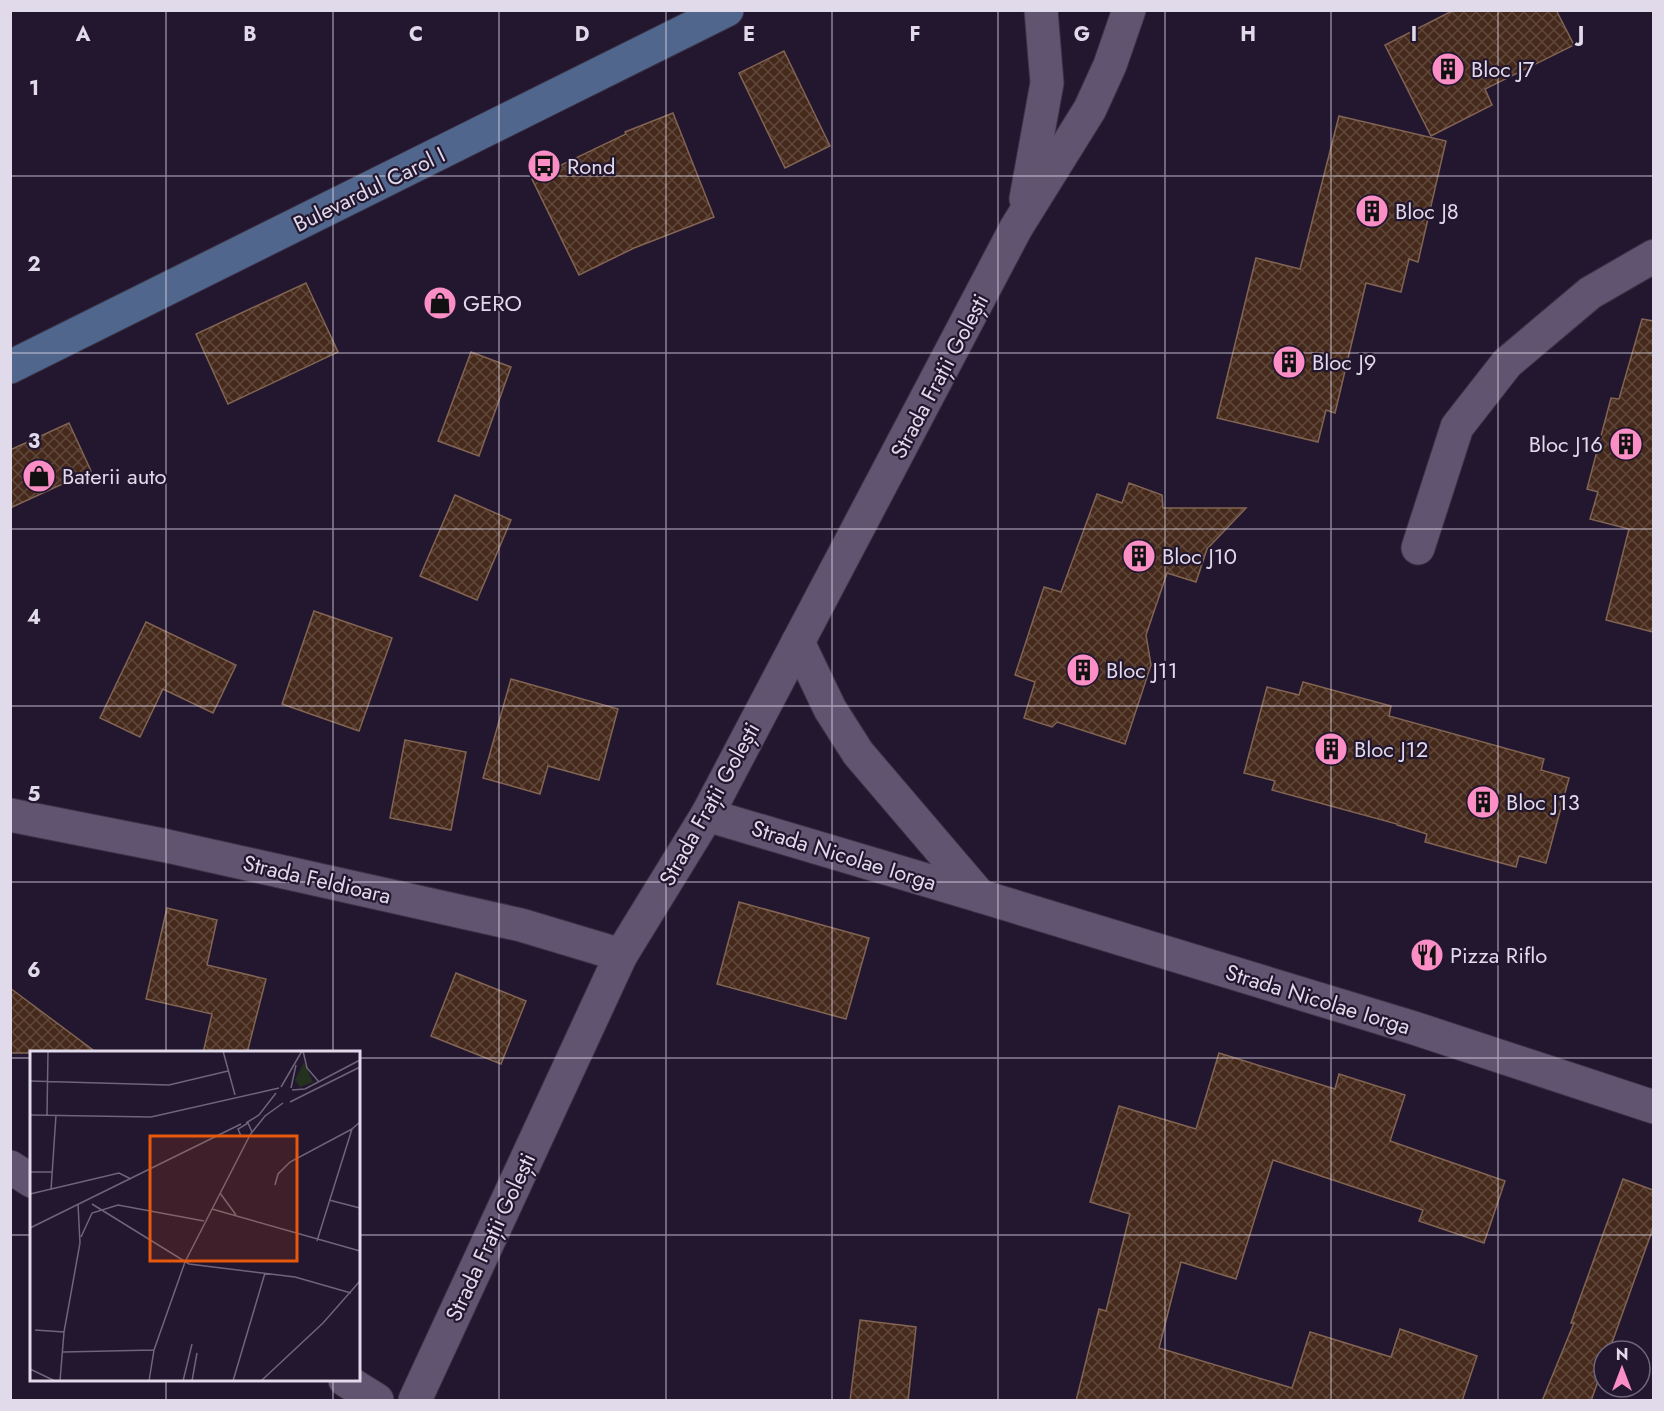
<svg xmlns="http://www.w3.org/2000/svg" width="1664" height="1411" font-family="Jost,sans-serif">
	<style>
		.building { fill: url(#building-cross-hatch); stroke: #826453; stroke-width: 1.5 }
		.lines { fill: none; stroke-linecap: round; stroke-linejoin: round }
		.minor-casing { stroke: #3b3245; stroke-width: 35 }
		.tertiary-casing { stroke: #3b3245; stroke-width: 35 }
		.secondary-casing { stroke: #3b3245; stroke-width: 35 }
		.minor { stroke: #605470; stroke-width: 33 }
		.tertiary { stroke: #605470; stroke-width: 33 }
		.secondary { stroke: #50668c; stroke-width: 33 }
		.grid { fill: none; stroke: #e1daeb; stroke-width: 1.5; stroke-opacity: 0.55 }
		.labels { text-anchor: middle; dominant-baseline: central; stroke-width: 4.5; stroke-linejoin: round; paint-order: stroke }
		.poi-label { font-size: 22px; fill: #e1daeb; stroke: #22172f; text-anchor: start }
		.street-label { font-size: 22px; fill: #e1daeb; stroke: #22172f }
		.inset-road { fill: none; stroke: #6e657a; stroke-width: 1.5 }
		.view { fill: #e8590c; fill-opacity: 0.15; stroke: #e8590c; stroke-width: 3 }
		.inset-edge { fill: none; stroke: #e1daeb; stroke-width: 3 }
		.grid-label { font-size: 20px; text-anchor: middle; font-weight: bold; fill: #e1daeb; stroke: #22172f; stroke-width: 4.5; stroke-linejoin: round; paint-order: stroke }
	</style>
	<defs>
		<pattern id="building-cross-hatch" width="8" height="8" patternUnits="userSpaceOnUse" patternTransform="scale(1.5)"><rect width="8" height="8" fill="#452a1b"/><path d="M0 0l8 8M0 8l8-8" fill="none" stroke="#60483c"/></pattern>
	</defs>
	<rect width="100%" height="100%" fill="#22172f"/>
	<!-- building -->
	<g class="building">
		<polygon points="1454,10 1556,10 1574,45 1485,89 1492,105 1431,136 1385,45"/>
		<polygon points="784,51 830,146 785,168 739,73"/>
		<polygon points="673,113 714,217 634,248 579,275 532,179 626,134 625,132"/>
		<polygon points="1339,116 1446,141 1418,262 1409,259 1401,292 1366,283 1335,413 1326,410 1318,442 1217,418 1256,258 1300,269"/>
		<polygon points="306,283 338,352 228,404 196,334"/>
		<polygon points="1642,319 1653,321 1653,632 1606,620 1629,529 1590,519 1598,492 1587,489 1611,398 1619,399"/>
		<polygon points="471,352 511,367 479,456 438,441"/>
		<polygon points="69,423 91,471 10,508 10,450"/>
		<polygon points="1129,483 1162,495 1163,508 1246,508 1207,549 1196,582 1167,573 1146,635 1151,665 1125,744 1057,722 1052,727 1024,718 1035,682 1015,675 1044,587 1061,592 1097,494 1122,503"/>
		<polygon points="455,495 511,520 477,600 420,576"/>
		<polygon points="314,611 392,638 359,731 282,704"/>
		<polygon points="146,622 236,665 213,713 163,689 140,737 100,718"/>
		<polygon points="511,679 618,709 599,780 548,766 540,794 483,778"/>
		<polygon points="1303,682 1391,706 1389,716 1544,759 1541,770 1569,778 1546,863 1519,856 1516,867 1425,842 1427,834 1397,825 1397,824 1272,790 1275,781 1244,773 1267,687 1299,695"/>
		<polygon points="405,740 466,752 451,830 390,818"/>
		<polygon points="739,902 869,938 846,1019 717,984"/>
		<polygon points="167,908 217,920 207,965 266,979 247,1053 203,1053 212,1014 146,999"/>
		<polygon points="456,973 526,1001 501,1064 431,1036"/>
		<polygon points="10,988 97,1053 10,1053"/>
		<polygon points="1219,1053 1335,1089 1339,1074 1405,1095 1390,1141 1505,1181 1484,1243 1419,1221 1423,1210 1273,1160 1236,1279 1181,1262 1159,1348 1292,1388 1310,1332 1391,1357 1400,1329 1477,1356 1462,1401 1076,1401 1099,1309 1106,1311 1130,1214 1090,1202 1119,1106 1196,1129"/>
		<polygon points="1623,1179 1653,1190 1653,1228 1609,1351 1604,1351 1604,1364 1591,1401 1542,1401 1574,1323 1571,1323"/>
		<polygon points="860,1320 916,1327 908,1401 850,1401"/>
	</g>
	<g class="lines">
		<!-- minor casing -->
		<g class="minor-casing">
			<g id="minor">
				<polyline points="1418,548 1457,427 1507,363 1590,293 1654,256"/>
				<polyline points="10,815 167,846 521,925 621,955"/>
				<polyline points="10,1167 32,1181"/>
				<polyline points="345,1380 377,1400"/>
			</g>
		</g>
		<!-- tertiary casing -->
		<g class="tertiary-casing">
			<g id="tertiary">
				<polyline points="1026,199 1047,83 1041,10"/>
				<polyline points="798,642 830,709 858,753 980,896"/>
				<polyline points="707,815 980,896 1414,1028 1654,1107"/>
				<polyline points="415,1400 621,955 707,815 1016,228 1090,109 1110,65 1129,10"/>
			</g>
		</g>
		<!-- secondary casing -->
		<g class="secondary-casing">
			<polyline id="secondary" points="10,367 727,10"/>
		</g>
		<!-- minor -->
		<use href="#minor" class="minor"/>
		<!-- tertiary -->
		<use href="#tertiary" class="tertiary"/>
		<!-- secondary -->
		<use href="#secondary" class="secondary"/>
	</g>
	<!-- grid -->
	<path class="grid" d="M 166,10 L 166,1052M 333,10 L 333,1052M 499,10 L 499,1400M 666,10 L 666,1400M 832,10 L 832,1400M 998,10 L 998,1400M 1165,10 L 1165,1400M 1331,10 L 1331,1400M 1498,10 L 1498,1400M 10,176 L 1654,176M 10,353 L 1654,353M 10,529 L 1654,529M 10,706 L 1654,706M 10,882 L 1654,882M 10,1058 L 32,1058M 358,1058 L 1654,1058M 10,1235 L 32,1235M 358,1235 L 1654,1235M 166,1380 L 166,1400M 333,1380 L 333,1400"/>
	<!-- icons -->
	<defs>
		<g id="building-disc" transform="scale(1.725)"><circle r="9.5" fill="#fb8fc5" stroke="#22172f"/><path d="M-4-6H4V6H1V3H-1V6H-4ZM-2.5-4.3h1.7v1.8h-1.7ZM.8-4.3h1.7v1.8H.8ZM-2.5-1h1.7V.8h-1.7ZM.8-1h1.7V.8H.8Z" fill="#111"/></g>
		<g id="bus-disc" transform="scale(1.725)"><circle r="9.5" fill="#fb8fc5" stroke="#22172f"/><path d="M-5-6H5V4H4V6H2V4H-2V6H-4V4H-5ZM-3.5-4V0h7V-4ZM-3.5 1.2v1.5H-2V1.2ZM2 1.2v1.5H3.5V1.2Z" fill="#111"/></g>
		<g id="shop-disc" transform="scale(1.725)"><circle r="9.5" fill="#fb8fc5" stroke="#22172f"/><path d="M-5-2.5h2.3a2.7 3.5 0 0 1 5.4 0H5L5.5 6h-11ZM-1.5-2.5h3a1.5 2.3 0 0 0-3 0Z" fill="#111"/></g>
		<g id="restaurant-disc" transform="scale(1.725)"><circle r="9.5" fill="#fb8fc5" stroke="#22172f"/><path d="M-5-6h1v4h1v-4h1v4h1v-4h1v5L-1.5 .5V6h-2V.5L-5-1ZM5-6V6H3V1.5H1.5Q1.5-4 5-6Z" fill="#111"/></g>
	</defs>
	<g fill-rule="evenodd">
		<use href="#building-disc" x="1448" y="69"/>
		<use href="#bus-disc" x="544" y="166"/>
		<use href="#building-disc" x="1372" y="211"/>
		<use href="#shop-disc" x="440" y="303"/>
		<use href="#building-disc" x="1289" y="362"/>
		<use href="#building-disc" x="1626" y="444"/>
		<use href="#shop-disc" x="39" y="476"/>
		<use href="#building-disc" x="1139" y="556"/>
		<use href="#building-disc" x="1083" y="670"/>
		<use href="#building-disc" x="1331" y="749"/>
		<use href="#building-disc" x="1483" y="802"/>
		<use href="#restaurant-disc" x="1427" y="955"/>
	</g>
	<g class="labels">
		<!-- poi labels -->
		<g class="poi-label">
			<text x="1471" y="69">Bloc J7</text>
			<text x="567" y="166">Rond</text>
			<text x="1395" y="211">Bloc J8</text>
			<text x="463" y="303">GERO</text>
			<text x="1312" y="362">Bloc J9</text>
			<text x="1603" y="444" text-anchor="end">Bloc J16</text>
			<text x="62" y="476">Baterii auto</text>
			<text x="1162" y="556">Bloc J10</text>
			<text x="1106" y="670">Bloc J11</text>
			<text x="1354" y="749">Bloc J12</text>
			<text x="1506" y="802">Bloc J13</text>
			<text x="1450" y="955">Pizza Riflo</text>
		</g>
		<!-- street labels -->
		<g class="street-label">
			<text transform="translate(369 189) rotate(-26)">Bulevardul Carol I</text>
			<text transform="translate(939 376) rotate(-62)">Strada Frații Golești</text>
			<text transform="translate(709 804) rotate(-61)">Strada Frații Golești</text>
			<text transform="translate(844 855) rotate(17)">Strada Nicolae Iorga</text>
			<text transform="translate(317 879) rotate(13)">Strada Feldioara</text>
			<text transform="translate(1318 999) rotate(17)">Strada Nicolae Iorga</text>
			<text transform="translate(490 1237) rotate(-65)">Strada Frații Golești</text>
		</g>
	</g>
	<!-- overview -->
	<g transform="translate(30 1051)">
		<rect width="330" height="330" fill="#22172f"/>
		<path d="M 274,11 L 283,31 L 270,36 L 265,29 Z" fill="#23311e"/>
		<path class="inset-road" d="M 193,0 L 205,44M 273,0 L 277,17 L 289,31M 0,30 L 139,34 L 198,20M 251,36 L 272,0M 261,37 L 266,14M 262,39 L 275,38 L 330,9M 260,51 L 330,16M 0,64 L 121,66 L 249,37M 17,64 L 18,0M 216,72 L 229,64 L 246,42M 222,81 L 218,72 L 208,78 L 211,85 L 219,85 L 235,65 L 253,52M 0,121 L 22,121M 245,134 L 248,123 L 260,111 L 322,78M 21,139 L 26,64M 190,142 L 206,164M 0,143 L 89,122 L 101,128M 299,149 L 330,157M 62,153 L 159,213 L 265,226 L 321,242M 182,158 L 330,200M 0,177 L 211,73M 51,186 L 62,162 L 88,154 L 174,170M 287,190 L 322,78 L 330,71M 5,279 L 34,281M 33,301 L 124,299M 0,318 L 25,330M 30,330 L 34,281 L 50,192 L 48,153M 119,330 L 124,299 L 155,211 L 220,84M 153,330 L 162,293M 162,330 L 167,302M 203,330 L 235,222M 231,330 L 293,272 L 330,230"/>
		<path class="view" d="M 120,85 L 267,85 L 267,210 L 120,210 Z"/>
		<rect width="330" height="330" class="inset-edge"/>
	</g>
	<g class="grid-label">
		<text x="83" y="41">A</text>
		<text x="250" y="41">B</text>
		<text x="416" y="41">C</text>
		<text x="582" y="41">D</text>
		<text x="749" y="41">E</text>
		<text x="915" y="41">F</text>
		<text x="1082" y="41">G</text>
		<text x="1248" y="41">H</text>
		<text x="1414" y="41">I</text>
		<text x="1581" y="41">J</text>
		<text x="34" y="95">1</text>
		<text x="34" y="271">2</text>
		<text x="34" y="448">3</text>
		<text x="34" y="624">4</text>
		<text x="34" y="801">5</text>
		<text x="34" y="977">6</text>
	</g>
	<!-- border -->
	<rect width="1664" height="1411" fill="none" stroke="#e1daeb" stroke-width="24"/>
	<!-- north arrow -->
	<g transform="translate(1622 1369)"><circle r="28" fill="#22172f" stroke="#6e657a" stroke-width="1.5"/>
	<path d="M0-4.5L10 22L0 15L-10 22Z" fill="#fb8fc5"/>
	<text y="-9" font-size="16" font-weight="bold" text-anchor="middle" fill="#e1daeb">N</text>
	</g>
</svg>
